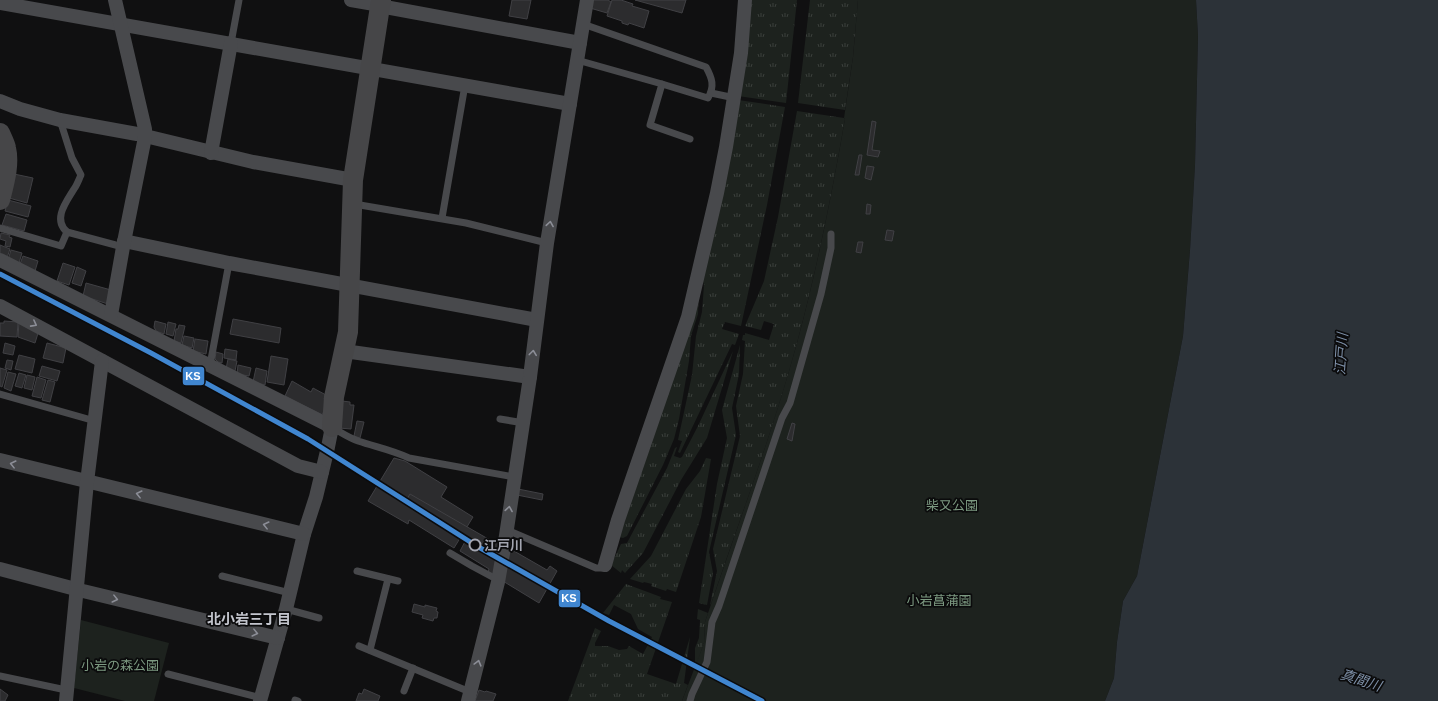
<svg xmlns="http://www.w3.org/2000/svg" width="1438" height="701" font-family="Arial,'Noto Sans JP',sans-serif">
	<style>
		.grass { fill: url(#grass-tufts) }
		.green { fill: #1d221e }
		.water { fill: #2c3238 }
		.building { fill: #2c2c2e; stroke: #404044 }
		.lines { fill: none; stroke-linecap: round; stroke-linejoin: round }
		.lane { stroke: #48494c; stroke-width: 7 }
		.street { stroke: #48494c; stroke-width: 14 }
		.secondary { stroke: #464648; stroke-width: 20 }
		.rail-1-casing { stroke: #0b0b0c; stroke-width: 8 }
		.rail-1 { stroke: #4086d0; stroke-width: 5 }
		.oneway { stroke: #8c8e97 }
		.stop-dot { fill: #0b0b0c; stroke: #a3a5b0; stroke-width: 2 }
		.labels { text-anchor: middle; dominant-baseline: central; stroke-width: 3.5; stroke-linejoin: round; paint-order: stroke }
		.park-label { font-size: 13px; fill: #7c9981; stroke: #0b0b0c }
		.stop-label { font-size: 13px; font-weight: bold; fill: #a3a5b0; stroke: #0b0b0c; text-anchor: start }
		.water-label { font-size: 14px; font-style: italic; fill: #7d8fa7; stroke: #0b0b0c }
		.neighbourhood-label { font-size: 14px; font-weight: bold; fill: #c3c5cd; stroke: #0b0b0c }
		.line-badge { stroke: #0b0b0c; stroke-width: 1.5 }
		.badge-label { font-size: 11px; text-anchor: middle; font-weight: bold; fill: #fff }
	</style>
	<defs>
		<pattern id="grass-tufts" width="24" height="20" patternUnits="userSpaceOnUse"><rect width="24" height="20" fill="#1d221e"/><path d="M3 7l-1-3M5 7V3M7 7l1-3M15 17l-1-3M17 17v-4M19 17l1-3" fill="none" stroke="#3b3f3c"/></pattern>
	</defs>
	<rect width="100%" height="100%" fill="#101011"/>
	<!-- grass -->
	<g class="grass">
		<polygon points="749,0 797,0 786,103 738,96"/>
		<polygon points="810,0 858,0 853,57 845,110 798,103"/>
		<polygon points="738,100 785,107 767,205 741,326 725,322 722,329 739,334 735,345 732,344 680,453 678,452 682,441 678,440 692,375 696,336 702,312 704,285 701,275"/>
		<path d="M 797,111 L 844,118 L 845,119 C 832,194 817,269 797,343 C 773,432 740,518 711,604 L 710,605 L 717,571 L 713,549 L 740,436 L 736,406 L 743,374 L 745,341 L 742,340 L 743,335 L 745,335 L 745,333 L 769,340 L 774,324 L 764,321 L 761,330 L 745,326 L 764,281 L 778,217 Z"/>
		<polygon points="699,285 698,314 691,336 689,361 679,419 674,439 663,465 627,536 623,538 619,537"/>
		<polygon points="740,345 739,374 732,408 736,435 709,552 713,573 707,605 699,603 717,484 727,438 722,410"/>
		<polygon points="733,351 707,438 681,480 643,553 625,573 622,570 621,573 611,565 621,544 627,543 667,468 675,448 677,447 674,456 680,458 682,457 698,426"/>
		<polygon points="706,458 711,459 701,517 676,592 667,589 666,591 651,586 652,584 644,582 643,583 630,579 651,556 686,489 700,471"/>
		<polygon points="626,584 661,597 660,599 672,602 647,674 676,684 690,637 684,683 688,685 682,701 568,701 595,628 601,631 595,643 595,646 608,646 619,650 627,649 629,646 643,654 652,637 638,629 631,614 614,605 609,615 603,613"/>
		<polygon points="698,609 708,613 705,622 704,643 695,669 695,648 699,638 700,620 697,619"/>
	</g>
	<!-- green -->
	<g class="green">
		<path d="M 858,0 L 1196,0 L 1198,36 L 1195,165 L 1190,250 L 1183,336 L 1137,576 L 1123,601 L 1117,642 L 1114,678 L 1105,701 L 682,701 L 704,643 L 705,622 C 736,529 771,438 797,343 C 817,269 832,194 845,119 L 844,118 L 853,57 Z"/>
		<polygon points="81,620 169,643 154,701 125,701 74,688"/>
	</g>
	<!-- water -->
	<polygon class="water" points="1196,0 1438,0 1438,701 1105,701 1114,678 1117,642 1123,601 1137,576 1183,336 1190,250 1195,165 1198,36"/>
	<!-- building -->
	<g class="building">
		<polygon points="512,0 531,0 527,19 509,16"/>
		<polygon points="592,0 608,0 611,2 607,13 590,8"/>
		<polygon points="612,0 621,0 633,4 632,6 649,11 644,28 629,23 628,25 622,23 622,21 607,16"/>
		<polygon points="635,0 686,0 682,13"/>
		<polygon points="872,121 876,122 872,150 880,151 878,157 867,155"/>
		<polygon points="859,155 862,155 859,175 855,175"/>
		<polygon points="867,166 874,167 871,180 865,178"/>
		<polygon points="14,174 33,178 27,203 9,198"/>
		<polygon points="8,200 31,206 28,217 5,211"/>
		<polygon points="867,204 871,205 870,214 866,214"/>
		<polygon points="6,214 27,220 24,231 2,225"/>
		<polygon points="887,230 894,231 892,241 885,240"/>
		<polygon points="1,233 10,235 9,237 12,238 10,247 5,246 6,241 0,239"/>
		<polygon points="858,242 863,242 861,253 856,252"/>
		<polygon points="0,245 10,249 7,258 0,255"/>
		<polygon points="11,250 22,253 19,263 8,260"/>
		<polygon points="23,256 38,261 35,271 20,264"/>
		<polygon points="63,263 75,267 69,285 57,281"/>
		<polygon points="77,267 86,271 81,286 72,283"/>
		<polygon points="86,283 111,290 108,304 83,296"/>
		<polygon points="233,319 281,328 279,343 230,334"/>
		<polygon points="4,321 18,322 17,337 0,336 0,323 4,323"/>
		<polygon points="19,321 39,330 35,343 18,337"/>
		<polygon points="155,321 166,324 164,334 156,331 154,327"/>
		<polygon points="168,322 176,324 173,336 166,334"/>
		<polygon points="179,325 185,326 181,343 174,341 176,329 178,329"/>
		<polygon points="184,336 194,338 192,348 182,345"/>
		<polygon points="195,339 208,341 206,354 193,351"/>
		<polygon points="5,343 15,346 13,355 3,353"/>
		<polygon points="47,343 66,348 63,363 43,358"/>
		<polygon points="225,349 237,351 236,360 224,358"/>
		<polygon points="216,352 223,354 222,363 218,362 215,359"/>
		<polygon points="19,355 35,359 32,373 15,369"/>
		<polygon points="271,356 288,359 284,385 267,382"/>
		<polygon points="228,359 237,361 235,371 226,369"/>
		<polygon points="7,360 13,361 11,370 5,368"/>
		<polygon points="238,365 251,368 249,376 237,374"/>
		<polygon points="42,366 60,371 57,381 39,376"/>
		<polygon points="0,368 7,370 2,387 0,386"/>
		<polygon points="256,368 267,371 265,385 253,382"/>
		<polygon points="8,372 16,374 11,391 4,388"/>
		<polygon points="19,373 26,375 22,388 15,386"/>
		<polygon points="27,375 35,377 32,390 24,388"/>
		<polygon points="37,377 46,380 41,398 32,396"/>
		<polygon points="48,380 55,382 50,402 42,400"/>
		<polygon points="292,381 311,392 313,388 326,395 324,399 325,400 325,409 322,415 285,396"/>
		<polygon points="342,401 350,402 350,405 354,405 351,429 339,428"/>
		<polygon points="357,421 364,422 360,438 354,436"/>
		<polygon points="792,423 795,424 792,441 787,439"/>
		<polygon points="394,458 405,461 447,487 441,497 473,517 454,548 409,520 408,524 368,501"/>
		<polygon points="518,489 543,494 542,500 517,495"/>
		<polygon points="410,494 490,540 507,547 547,570 550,566 557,571 539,603 488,572 489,569 460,551 467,538 407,499"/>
		<polygon points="414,604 425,607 425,605 437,608 436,611 438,612 437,618 434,618 433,621 422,618 423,615 412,612"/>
		<polygon points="0,689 8,695 5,701 0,701"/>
		<polygon points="364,689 380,696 378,701 356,701 359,693 362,694"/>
		<polygon points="479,690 485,692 486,691 496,694 493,701 475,701"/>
	</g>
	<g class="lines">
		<!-- lane -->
		<g class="lane">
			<path d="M 583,24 L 706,67 C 712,78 715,86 708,98 L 662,84"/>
			<polyline points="231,43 239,0"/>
			<polyline points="577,60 662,84 650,125 690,139"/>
			<polyline points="711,93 735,98"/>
			<path d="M 60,120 L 72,158 L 81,175 C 79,179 77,185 74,189 C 67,201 52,219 67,232"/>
			<polyline points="354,204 466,223 547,243"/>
			<polyline points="442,218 465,85"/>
			<polyline points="0,228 61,246 67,232 123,247"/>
			<polyline points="210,365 229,263"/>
			<polyline points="0,394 95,421"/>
			<polyline points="500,419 524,423"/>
			<path d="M 333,428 C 342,433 349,438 358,441 C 376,447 392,450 409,458 L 514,477"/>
			<polyline points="507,530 596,568 604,568 605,565"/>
			<polyline points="450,553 472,566 498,580"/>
			<polyline points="357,571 398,581"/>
			<polyline points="222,576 290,593"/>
			<polyline points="286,609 319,618"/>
			<polyline points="359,646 470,692"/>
			<polyline points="370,650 388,579"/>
			<polyline points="168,674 261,698"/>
			<polyline points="0,676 66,690"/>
			<polyline points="404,691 413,668"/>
			<polyline points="295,700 298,701"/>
			<polyline points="690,701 692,694 707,662 712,622 719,606 782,418 790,403 821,294 831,248 831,234"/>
		</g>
		<!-- street -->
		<g class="street">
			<polyline points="351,0 380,5"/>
			<polyline points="0,3 570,104"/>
			<polyline points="380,6 580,43"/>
			<polyline points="0,101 20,109 60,120 137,134 253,162 353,180"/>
			<polyline points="211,153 231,43"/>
			<polyline points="124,241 229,263 537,320"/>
			<polyline points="0,260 332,427 328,447 316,497 304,534 286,609 260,701"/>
			<polyline points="0,306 298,466 322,472"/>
			<polyline points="111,315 123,247 145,137 145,129 115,0"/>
			<polyline points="344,351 530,377"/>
			<polyline points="0,460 304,534"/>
			<polyline points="605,565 618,520 688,317 717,193 726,147 741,53 745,0"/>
			<polyline points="0,569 83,591 278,638"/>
			<polyline points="66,701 87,482 102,361"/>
			<polyline points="468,701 498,582 505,542 530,377 547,243 587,0"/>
		</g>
		<!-- secondary -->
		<g class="secondary">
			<path d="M 0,133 C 2,138 5,143 6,148 C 10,165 4,184 0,200"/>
			<polyline points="332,427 334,397 348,332 353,180 381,0"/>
		</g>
		<!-- rail-1 casing -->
		<g class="rail-1-casing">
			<polyline id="rail-1" points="0,274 151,353 308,439 475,545 609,621 762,701"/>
		</g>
		<!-- rail-1 -->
		<use href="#rail-1" class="rail-1"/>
	</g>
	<!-- one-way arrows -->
	<defs><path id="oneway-chevron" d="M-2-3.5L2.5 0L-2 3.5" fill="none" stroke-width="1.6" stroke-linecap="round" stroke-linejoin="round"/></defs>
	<g class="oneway">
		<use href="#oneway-chevron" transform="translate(550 224) rotate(-81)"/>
		<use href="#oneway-chevron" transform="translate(34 324) rotate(28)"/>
		<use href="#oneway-chevron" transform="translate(533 353) rotate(-83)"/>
		<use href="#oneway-chevron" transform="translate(13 464) rotate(-166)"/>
		<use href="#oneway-chevron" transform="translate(139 494) rotate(-166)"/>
		<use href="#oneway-chevron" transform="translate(509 509) rotate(-81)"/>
		<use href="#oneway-chevron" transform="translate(266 525) rotate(-166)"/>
		<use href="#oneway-chevron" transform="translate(115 599) rotate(14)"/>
		<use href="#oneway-chevron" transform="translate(255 633) rotate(14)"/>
		<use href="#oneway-chevron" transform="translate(478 663) rotate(-75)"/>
	</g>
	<!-- markers -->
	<circle class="stop-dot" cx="475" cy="545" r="5.5"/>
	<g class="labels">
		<!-- park labels -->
		<g class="park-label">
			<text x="952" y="505">柴又公園</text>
			<text x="939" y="600">小岩菖蒲園</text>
			<text x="120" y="665">小岩の森公園</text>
		</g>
		<!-- stop labels -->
		<g class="stop-label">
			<text x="484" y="545">江戸川</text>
		</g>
		<!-- water labels -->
		<g class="water-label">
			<text transform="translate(1341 354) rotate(-86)">江戸川</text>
			<text transform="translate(1361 680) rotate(18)">真間川</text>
		</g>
		<!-- neighbourhood labels -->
		<g class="neighbourhood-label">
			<text x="249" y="619">北小岩三丁目</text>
		</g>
	</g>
	<g class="line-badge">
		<rect x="182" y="366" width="23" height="20" rx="4" fill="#4086d0"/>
		<rect x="558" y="589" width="23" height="19" rx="4" fill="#4086d0"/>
	</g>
	<g class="badge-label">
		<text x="193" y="380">KS</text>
		<text x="569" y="602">KS</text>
	</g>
</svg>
